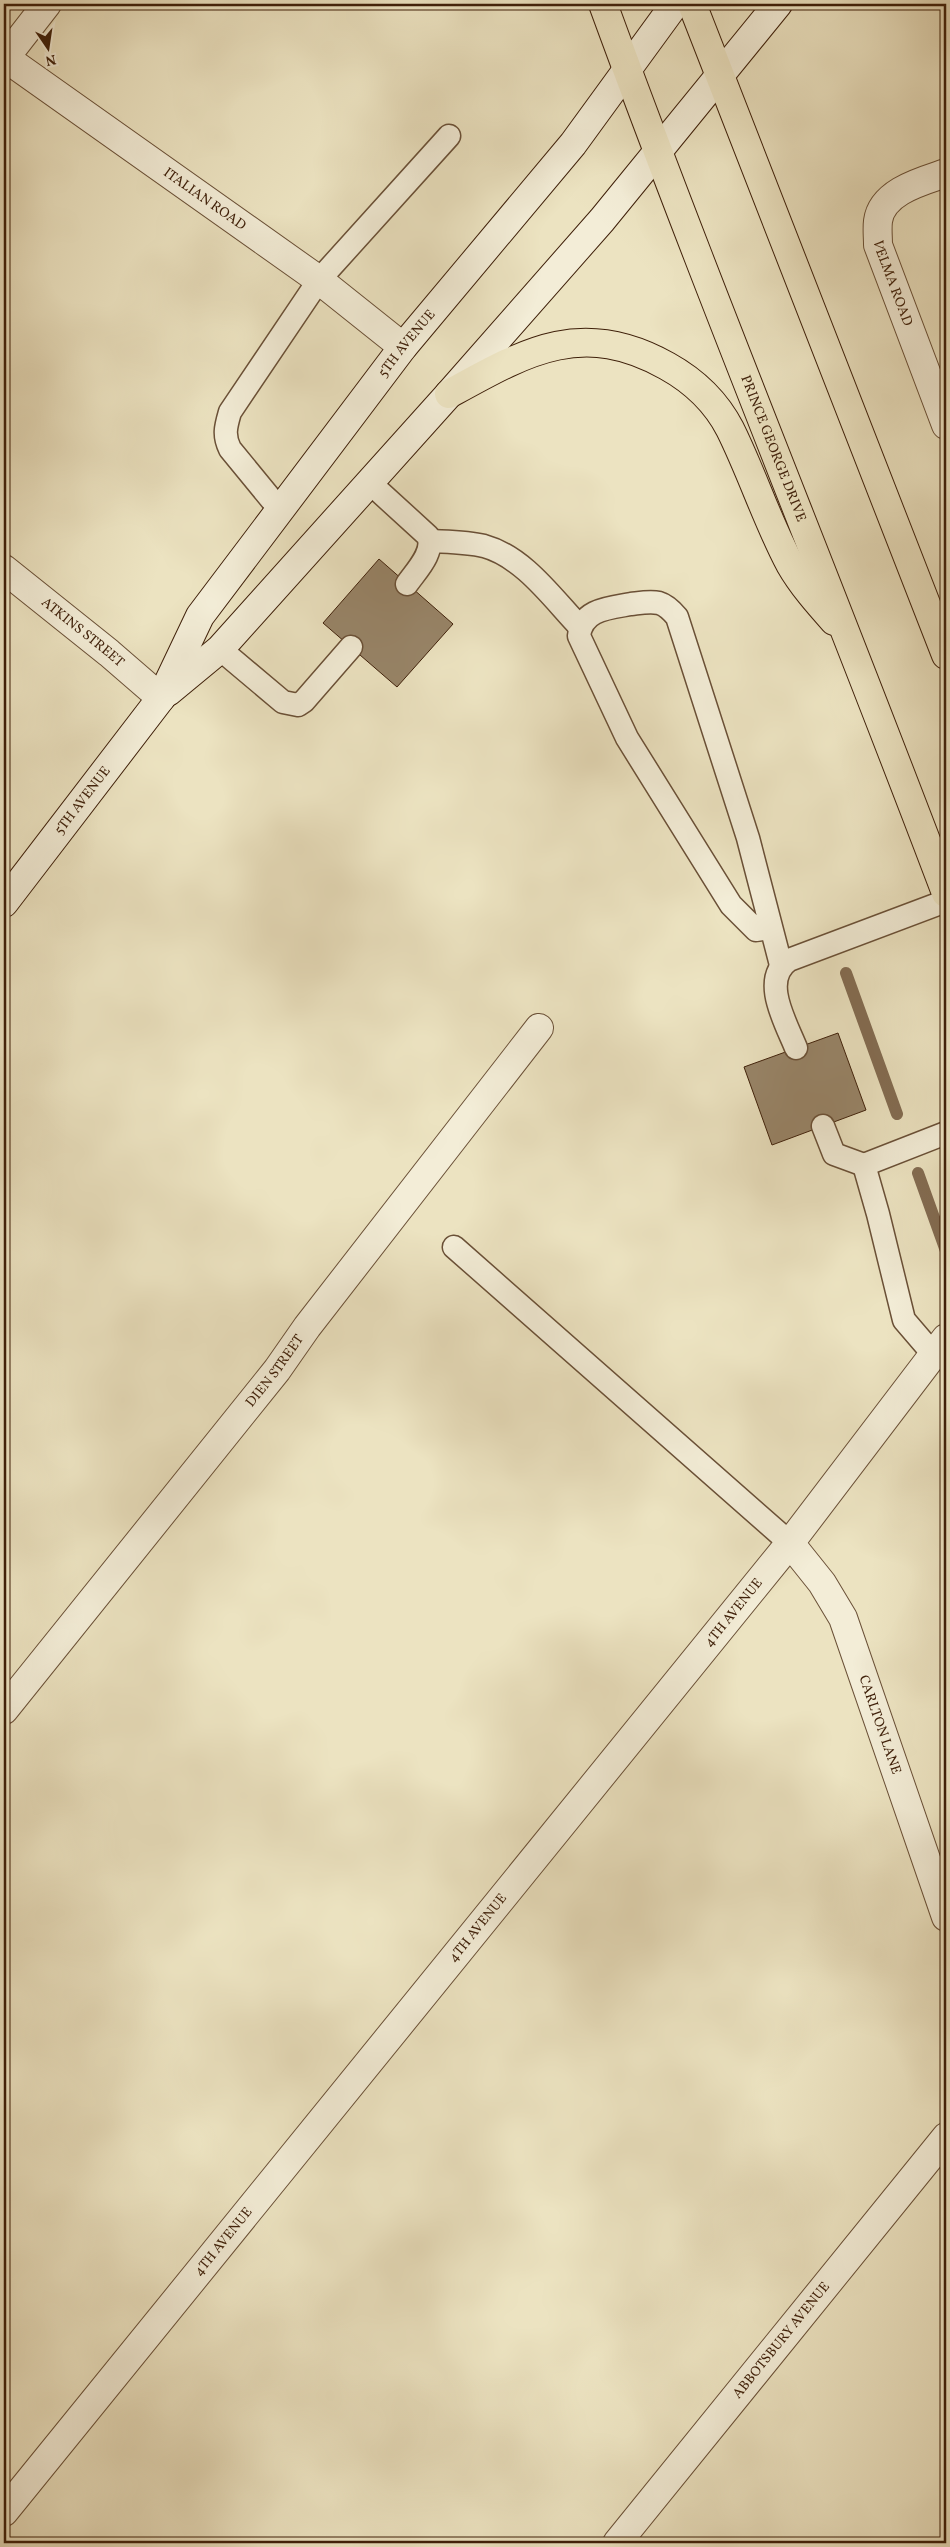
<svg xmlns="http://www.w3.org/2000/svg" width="950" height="2547" font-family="Vollkorn,serif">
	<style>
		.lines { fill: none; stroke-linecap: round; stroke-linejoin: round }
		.stream { stroke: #836c52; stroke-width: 12 }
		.building { fill: #988569; stroke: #3e1f09 }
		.service-casing { stroke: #6a5037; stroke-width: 25 }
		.minor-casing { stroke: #6a5037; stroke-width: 30 }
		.secondary-casing { stroke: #3e1f09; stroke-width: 30 }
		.primary-casing { stroke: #3e1f09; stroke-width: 30 }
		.service { stroke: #f3edd7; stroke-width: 22 }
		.minor { stroke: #f3edd7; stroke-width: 28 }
		.secondary { stroke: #f3edd7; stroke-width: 28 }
		.primary { stroke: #ece3c1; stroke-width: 28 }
		.labels { text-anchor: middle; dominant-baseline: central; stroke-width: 5; stroke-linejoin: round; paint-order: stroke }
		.street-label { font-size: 14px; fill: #3e1f09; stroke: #f3edd7 }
	</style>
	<rect width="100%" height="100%" fill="#ece3c1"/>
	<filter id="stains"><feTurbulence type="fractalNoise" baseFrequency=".004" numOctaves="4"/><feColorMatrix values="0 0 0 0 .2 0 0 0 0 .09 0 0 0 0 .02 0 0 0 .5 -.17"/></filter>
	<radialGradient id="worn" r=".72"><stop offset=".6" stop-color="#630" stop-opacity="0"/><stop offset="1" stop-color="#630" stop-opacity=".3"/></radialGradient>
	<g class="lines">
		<!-- stream -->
		<g class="stream">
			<polyline points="846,973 897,1114"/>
			<polyline points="918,1173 946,1251"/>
		</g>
	</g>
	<!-- building -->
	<g class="building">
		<polygon points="379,559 453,624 397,687 323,623"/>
		<polygon points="838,1033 866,1110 772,1145 744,1067"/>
	</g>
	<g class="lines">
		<!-- service casing -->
		<g class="service-casing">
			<g id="service">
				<path d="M 370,483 L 428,536 C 435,552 416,571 407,584"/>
				<path d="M 280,510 L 230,449 C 223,435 226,426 230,412 L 319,280 L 449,136"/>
				<path d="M 430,541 C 448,542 467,542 484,546 C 524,557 553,599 580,627"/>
				<polyline points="220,649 283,702 298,705 304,701 351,647"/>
				<path d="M 770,928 L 756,930 L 731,905 L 627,738 L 579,636 C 582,609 609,608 631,604 C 640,603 650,601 659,603 C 666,605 672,611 677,617 L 748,838 L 781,965"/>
				<path d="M 796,1048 C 786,1023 760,979 789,960 L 946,901"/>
				<polyline points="823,1126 834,1154 864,1165 946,1133"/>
				<polyline points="864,1165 878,1214 904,1320 934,1355"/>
				<polyline points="454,1247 790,1543"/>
			</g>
		</g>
		<!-- minor casing -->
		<g class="minor-casing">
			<g id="minor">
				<path id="s1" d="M 4,57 L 319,280 L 403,347"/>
				<polyline points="5,58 47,4"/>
				<path id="s2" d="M 946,173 C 923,181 882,191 878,221 C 877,229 878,237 878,245 L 946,425"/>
				<path id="s3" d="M 4,569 L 109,653 L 161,698"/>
				<path id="s4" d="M 790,1543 L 822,1583 L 843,1618 L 946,1917"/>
				<path id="s5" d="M 4,1710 L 277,1370 L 307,1327 L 539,1028"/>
				<path id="s6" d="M 4,2512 L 790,1543 L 946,1338"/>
				<path id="s7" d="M 617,2543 L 946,2137"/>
			</g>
		</g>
		<!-- secondary casing -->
		<g class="secondary-casing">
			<g id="secondary">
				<polyline points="168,692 220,649 449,394 602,220 778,4"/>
				<path id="s8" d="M 4,903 L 161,698 L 200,616 L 403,347 L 573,144 L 675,4"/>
			</g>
		</g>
		<!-- primary casing -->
		<g class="primary-casing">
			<g id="primary">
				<path id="s9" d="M 603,4 C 712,302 834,596 946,893"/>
				<polyline points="692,4 946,655"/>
				<path d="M 449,394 C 525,352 582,318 667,366 C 694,381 716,402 730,429 C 752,473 767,521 790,564 C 802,585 818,603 834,621"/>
			</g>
		</g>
		<!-- service -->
		<use href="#service" class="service"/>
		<!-- minor -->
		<use href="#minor" class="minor"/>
		<!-- secondary -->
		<use href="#secondary" class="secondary"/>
		<!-- primary -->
		<use href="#primary" class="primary"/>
	</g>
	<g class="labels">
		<!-- street labels -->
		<g class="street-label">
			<text stroke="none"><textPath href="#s1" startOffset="246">ITALIAN ROAD</textPath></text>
			<text stroke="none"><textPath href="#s2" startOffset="152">VELMA ROAD</textPath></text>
			<text stroke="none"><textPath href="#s8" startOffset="691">5TH AVENUE</textPath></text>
			<text stroke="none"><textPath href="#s9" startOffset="476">PRINCE GEORGE DRIVE</textPath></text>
			<text stroke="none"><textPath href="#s3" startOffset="101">ATKINS STREET</textPath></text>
			<text stroke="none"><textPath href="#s8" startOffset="129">5TH AVENUE</textPath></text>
			<text stroke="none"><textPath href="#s5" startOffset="434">DIEN STREET</textPath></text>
			<text stroke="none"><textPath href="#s6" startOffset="1158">4TH AVENUE</textPath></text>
			<text stroke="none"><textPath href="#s4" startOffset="205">CARLTON LANE</textPath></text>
			<text stroke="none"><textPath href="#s6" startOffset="752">4TH AVENUE</textPath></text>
			<text stroke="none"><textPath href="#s6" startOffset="348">4TH AVENUE</textPath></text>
			<text stroke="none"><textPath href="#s7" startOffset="261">ABBOTSBURY AVENUE</textPath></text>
		</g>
	</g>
	<!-- margin -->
	<rect width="950" height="2547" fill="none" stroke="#ece3c1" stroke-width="20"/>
	<rect x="5" y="5" width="940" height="2537" fill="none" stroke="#3e1f09" stroke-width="2.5"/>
	<rect x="10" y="10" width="930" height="2527" fill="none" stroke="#3e1f09"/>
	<!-- north arrow -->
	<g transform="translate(48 48) rotate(167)" stroke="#f3edd7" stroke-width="4" paint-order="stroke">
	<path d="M0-4L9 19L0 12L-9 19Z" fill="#3e1f09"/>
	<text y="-8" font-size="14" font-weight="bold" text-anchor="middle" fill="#3e1f09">N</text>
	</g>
	<rect width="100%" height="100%" filter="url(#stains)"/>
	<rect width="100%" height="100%" fill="url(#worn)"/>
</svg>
